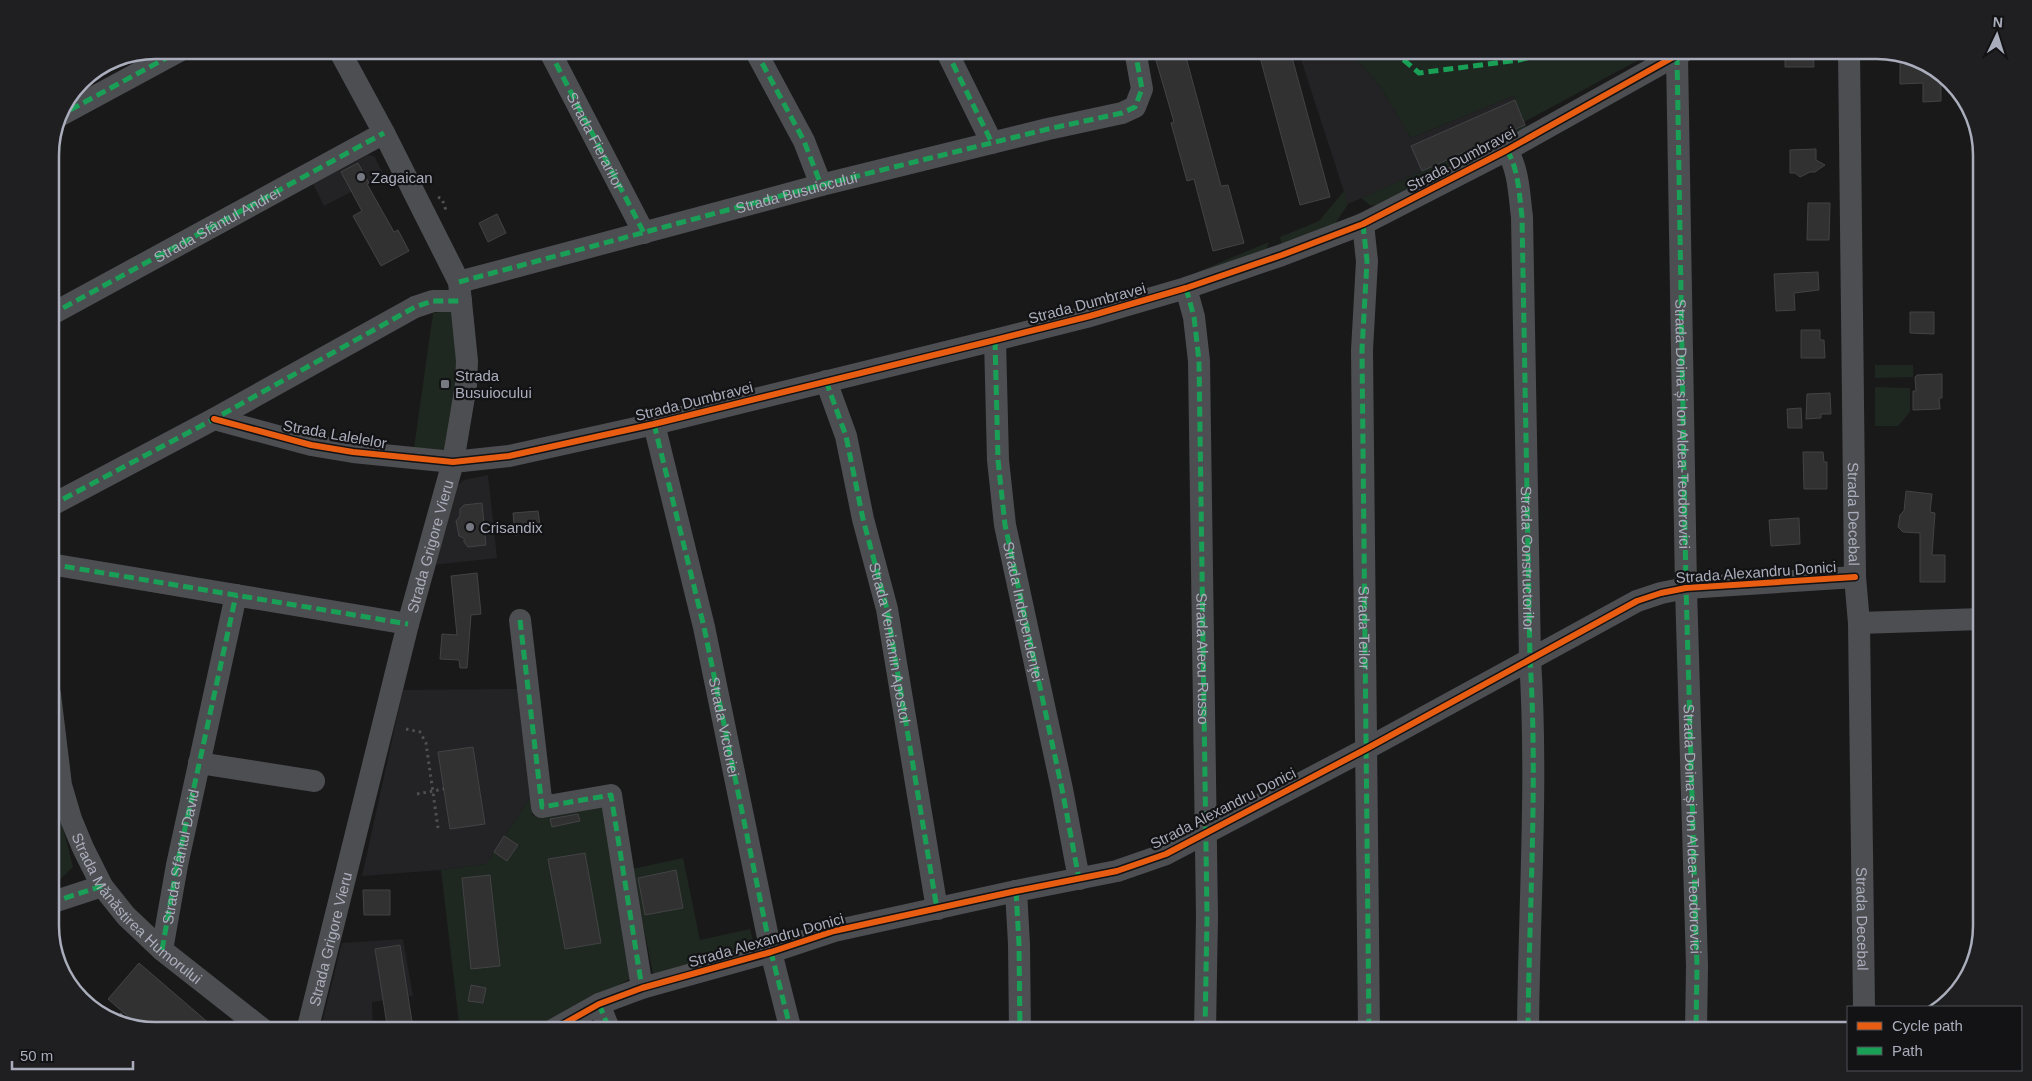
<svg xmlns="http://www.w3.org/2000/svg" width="2032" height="1081" font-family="Arial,sans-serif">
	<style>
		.built { fill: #232325 }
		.green { fill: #1f2721; fill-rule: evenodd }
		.building { fill: #313131; stroke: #424345 }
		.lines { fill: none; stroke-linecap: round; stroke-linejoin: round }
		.path { stroke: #4f4f54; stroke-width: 3; stroke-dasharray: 2.5 4; stroke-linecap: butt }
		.minor { stroke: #4d4e52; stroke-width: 22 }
		.quiet { stroke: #1a9f57; stroke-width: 5; stroke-dasharray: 10 5; stroke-linecap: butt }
		.cycleway-casing { stroke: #131315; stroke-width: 9 }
		.cycleway { stroke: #e95d12; stroke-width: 6 }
		.poi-dot { fill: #777982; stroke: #131315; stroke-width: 2 }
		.labels { text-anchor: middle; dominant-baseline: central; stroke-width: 4.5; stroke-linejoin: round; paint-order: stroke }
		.street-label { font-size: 15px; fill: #aaadbb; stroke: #131315 }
		.poi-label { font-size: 15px; fill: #aaadbb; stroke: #131315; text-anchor: start }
		.rim { fill: none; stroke: #aaadbb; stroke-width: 2.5 }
	</style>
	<rect width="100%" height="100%" fill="#191919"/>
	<!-- built -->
	<g class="built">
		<polygon points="1298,50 1348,50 1380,86 1411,138 1513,96 1526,125 1348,204"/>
		<polygon points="368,155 374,156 384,175 324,206 313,184"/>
		<polygon points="488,475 497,558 432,565 451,491 464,480"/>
		<polygon points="519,689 531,796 486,864 441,870 362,876 403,690"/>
		<polygon points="403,939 413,996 372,1002 373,1031 320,1031 342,943"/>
	</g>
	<!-- green -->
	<g class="green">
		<polygon points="1348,50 1657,50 1524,122 1513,96 1411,138 1380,86"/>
		<polygon points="1526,125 1529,131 1387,202 1371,206 1361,198"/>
		<polygon points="1344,191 1348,204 1333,227 1282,247 1280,237 1319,221"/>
		<polygon points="1269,242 1266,252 1198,276 1197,272"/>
		<polygon points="454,310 461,374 444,456 414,448 433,313"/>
		<polygon points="1875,365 1913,365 1913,377 1875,378"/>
		<polygon points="1875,387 1910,388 1910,412 1898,426 1875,426"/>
		<polygon points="50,766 54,792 73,867 50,889"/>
		<polygon points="531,796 533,816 605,801 633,977 548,1025 531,1031 460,1031 441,870 486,864"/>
		<path d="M 683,858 L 700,940 L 750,929 L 756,950 L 654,979 L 632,869 ZM 675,870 L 683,908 L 645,915 L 638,878 Z"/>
	</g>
	<!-- building -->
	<g class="building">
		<polygon points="1153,50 1184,50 1221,186 1228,185 1244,243 1213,251 1194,179 1187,181 1171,123 1174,122"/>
		<polygon points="1258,50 1290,50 1330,197 1300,205"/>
		<polygon points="1785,50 1813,50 1814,67 1785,67"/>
		<polygon points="1924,61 1941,76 1941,101 1923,102 1923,83 1900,84 1900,62"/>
		<polygon points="1515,100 1525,125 1422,171 1411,146"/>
		<polygon points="1816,149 1816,160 1825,165 1815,172 1810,172 1800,177 1795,173 1790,173 1790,150"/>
		<polygon points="358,163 369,183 367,184 394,232 398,230 409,251 381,266 353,216 362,211 341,172"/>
		<polygon points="1808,203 1830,203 1829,240 1807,240"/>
		<polygon points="497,214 506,233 488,242 479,223"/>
		<polygon points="1818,272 1819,290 1794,293 1795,310 1776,311 1774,274"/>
		<polygon points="1910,312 1934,312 1934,334 1910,333"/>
		<polygon points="1801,330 1820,330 1820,340 1824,340 1825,358 1801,358"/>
		<polygon points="1942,374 1942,398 1939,398 1940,409 1913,410 1913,391 1916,391 1915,377 1917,375"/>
		<polygon points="1830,393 1831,414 1821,414 1821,418 1806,419 1807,394"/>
		<polygon points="1801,408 1802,428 1788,428 1787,409"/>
		<polygon points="1803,452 1823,452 1824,462 1827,462 1827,489 1804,489"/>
		<polygon points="1906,491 1932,494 1930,512 1935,513 1932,555 1945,555 1945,582 1920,582 1920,533 1903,532 1898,527 1900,515 1904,511"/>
		<polygon points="482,503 486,545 468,547 464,542 464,538 459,536 456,521 460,516 460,509 464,505"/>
		<polygon points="538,511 541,532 515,535 513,513"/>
		<polygon points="1799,518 1800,544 1771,546 1769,520"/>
		<polygon points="477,573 481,614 471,615 467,668 460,668 459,660 440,659 442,634 457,635 451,576"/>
		<polygon points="473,747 485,824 450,829 438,752"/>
		<polygon points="578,814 580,821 552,827 550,819"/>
		<polygon points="504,836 518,845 507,861 494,852"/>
		<polygon points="585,853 601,943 565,949 548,859"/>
		<polygon points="676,870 683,908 645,915 638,878"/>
		<polygon points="490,875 500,966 471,969 462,878"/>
		<polygon points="363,890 390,890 390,915 364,915"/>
		<polygon points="400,945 413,1028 388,1031 375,949"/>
		<polygon points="139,963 218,1031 155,1031 140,1027 108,999"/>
		<polygon points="471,985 486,988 483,1003 468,1001"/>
	</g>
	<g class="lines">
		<!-- path -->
		<g class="path">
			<polyline points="438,197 442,199 447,213"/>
			<polyline points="406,729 420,732 426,743 438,828"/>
			<polyline points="417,794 444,789"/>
			<polyline points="116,1020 123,1012"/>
		</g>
		<!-- minor -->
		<g class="minor">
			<path id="s1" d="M 549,50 L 644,233"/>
			<polyline points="755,50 804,141 821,185"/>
			<polyline points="946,50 992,143"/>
			<path id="s2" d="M 1849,50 L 1855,577 L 1859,623 L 1864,1007"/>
			<path id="s3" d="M 1677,55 L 1686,588 L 1697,966 L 1696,1031"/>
			<polyline points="57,117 181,50"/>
			<path id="s4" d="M 1507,150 C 1519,171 1519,194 1522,217 L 1530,659 C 1538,783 1529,907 1528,1031"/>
			<polyline points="1363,224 1367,261 1362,350 1369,1031"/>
			<path id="s5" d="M 459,282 L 821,185 L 1048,129 L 1122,113 L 1135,107 L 1142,89 L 1135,50"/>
			<path id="s6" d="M 1186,288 L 1194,317 L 1199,361 L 1207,917 L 1205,1031"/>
			<polyline points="50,315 384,133"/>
			<path id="s7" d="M 995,340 L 998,460 L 1005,525 L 1062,789 L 1079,879"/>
			<polyline points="826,381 846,436 863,519 887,609 937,909"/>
			<polyline points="214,419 311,445 353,452 453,462 509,456 654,424 995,340 1090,316 1186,288 1282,255 1363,224 1507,150 1686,50"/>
			<path id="s8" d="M 654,424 L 704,627 L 771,952 L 791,1031"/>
			<polyline points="50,506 214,419 415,307 433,301 461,301"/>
			<polyline points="50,564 408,624"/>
			<polyline points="520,620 542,807 611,795 642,988"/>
			<polyline points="1859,623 1982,619"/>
			<path id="s9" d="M 50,694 L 61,785 L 71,819 L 83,848 L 102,886 L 126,916 L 162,950 L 265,1031"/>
			<polyline points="199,763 314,781"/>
			<polyline points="1016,891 1019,944 1020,1031"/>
			<polyline points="50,903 102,886"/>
			<polyline points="162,950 177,865 236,595"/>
			<polyline points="599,1004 610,1031"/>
			<path id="s10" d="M 307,1031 L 408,624 L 453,462 L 466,385 L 467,361 L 459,282 L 384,133 L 339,50"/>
			<polyline points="551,1031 599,1004 642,988 771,952 834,931 1016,891 1117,871 1166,854 1366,749 1637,601 1661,593 1686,588 1855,577"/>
		</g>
		<!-- quiet -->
		<g class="quiet">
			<polyline points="549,50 644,233"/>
			<polyline points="755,50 804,141 821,185"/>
			<polyline points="946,50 992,143"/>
			<polyline points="1392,50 1419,73 1519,60 1559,50"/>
			<polyline points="1677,55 1686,588 1697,966 1696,1031"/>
			<polyline points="57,117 181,50"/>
			<path d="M 1507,150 C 1519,171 1519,194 1522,217 L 1530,659 C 1538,783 1529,907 1528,1031"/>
			<path id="s11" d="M 1363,224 L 1367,261 L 1362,350 L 1369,1031"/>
			<polyline points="459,282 821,185 1048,129 1122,113 1135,107 1142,89 1135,50"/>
			<polyline points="1186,288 1194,317 1199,361 1207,917 1205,1031"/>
			<path id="s12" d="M 50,315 L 384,133"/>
			<polyline points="995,340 998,460 1005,525 1062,789 1079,879"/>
			<path id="s13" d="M 826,381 L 846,436 L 863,519 L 887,609 L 937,909"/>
			<polyline points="654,424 704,627 771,952 791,1031"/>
			<polyline points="50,506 214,419 415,307 433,301 461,301"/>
			<polyline points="50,564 408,624"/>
			<polyline points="520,620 542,807 611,795 642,988"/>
			<polyline points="1016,891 1019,944 1020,1031"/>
			<polyline points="50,903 102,886"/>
			<path id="s14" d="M 162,950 L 177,865 L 236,595"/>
			<polyline points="599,1004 610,1031"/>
		</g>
		<!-- cycleway casing -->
		<g class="cycleway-casing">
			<g id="cycleway">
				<polyline points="214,419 311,445 353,452 453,462 509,456 654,424 995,340 1090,316 1186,288 1282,255 1363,224 1507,150 1686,50"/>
				<polyline points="551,1031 599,1004 642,988 771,952 834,931 1016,891 1117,871 1166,854 1366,749 1637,601 1661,593 1686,588 1855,577"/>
			</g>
		</g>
		<!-- cycleway -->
		<use href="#cycleway" class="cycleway"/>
	</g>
	<!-- markers -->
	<g class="poi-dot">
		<circle cx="361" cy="177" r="5"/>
		<rect x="440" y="379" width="10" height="10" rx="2.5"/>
		<circle cx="470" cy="527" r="5"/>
	</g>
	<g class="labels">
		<!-- street labels -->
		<g class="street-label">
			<text stroke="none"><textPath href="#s1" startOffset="102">Strada Fierarilor</textPath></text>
			<text transform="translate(1461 159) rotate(-28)">Strada Dumbravei</text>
			<text stroke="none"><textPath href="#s5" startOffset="349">Strada Busuiocului</textPath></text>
			<text stroke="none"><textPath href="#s12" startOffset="190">Strada Sfântul Andrei</textPath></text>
			<text transform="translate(1087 303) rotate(-15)">Strada Dumbravei</text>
			<text transform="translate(694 401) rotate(-14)">Strada Dumbravei</text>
			<text stroke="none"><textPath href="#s3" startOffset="369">Strada Doina și Ion Aldea-Teodorovici</textPath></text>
			<text transform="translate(335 434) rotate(10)">Strada Lalelelor</text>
			<text stroke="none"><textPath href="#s2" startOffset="464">Strada Decebal</textPath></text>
			<text stroke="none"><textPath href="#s10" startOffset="500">Strada Grigore Vieru</textPath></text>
			<text stroke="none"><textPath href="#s4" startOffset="411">Strada Constructorilor</textPath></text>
			<text transform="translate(1756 572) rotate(-4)">Strada Alexandru Donici</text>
			<text stroke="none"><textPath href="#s7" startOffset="274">Strada Independenţei</textPath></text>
			<text stroke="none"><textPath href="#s11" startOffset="404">Strada Teilor</textPath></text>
			<text stroke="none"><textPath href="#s13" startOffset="270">Strada Veniamin Apostol</textPath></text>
			<text stroke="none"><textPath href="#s6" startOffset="372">Strada Alecu Russo</textPath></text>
			<text stroke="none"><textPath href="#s8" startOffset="311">Strada Victoriei</textPath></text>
			<text transform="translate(1223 808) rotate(-27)">Strada Alexandru Donici</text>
			<text stroke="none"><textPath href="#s3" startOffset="774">Strada Doina și Ion Aldea-Teodorovici</textPath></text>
			<text stroke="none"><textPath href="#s14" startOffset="95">Strada Sfântul David</textPath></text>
			<text stroke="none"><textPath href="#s9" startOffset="240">Strada Mănăstirea Humorului</textPath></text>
			<text stroke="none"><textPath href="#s2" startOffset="869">Strada Decebal</textPath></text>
			<text stroke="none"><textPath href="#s10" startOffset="95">Strada Grigore Vieru</textPath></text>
			<text transform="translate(766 940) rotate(-16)">Strada Alexandru Donici</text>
		</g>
		<!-- poi labels -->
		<g class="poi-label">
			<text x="371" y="177">Zagaican</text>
			<text x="455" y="375">Strada<tspan x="455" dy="17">Busuiocului</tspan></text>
			<text x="480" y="527">Crisandix</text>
		</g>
	</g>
	<!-- crop -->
	<path d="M0 0H2032V1081H0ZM155 59H1877A96 96 0 0 1 1973 155V926A96 96 0 0 1 1877 1022H155A96 96 0 0 1 59 926V155A96 96 0 0 1 155 59Z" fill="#1f1f22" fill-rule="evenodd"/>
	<path class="rim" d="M155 59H1877A96 96 0 0 1 1973 155V926A96 96 0 0 1 1877 1022H155A96 96 0 0 1 59 926V155A96 96 0 0 1 155 59Z"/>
	<!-- legend -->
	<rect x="1847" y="1006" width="175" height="65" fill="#131315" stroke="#4f5157"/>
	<rect x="1857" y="1022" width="25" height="8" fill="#e95d12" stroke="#4f5157"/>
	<text x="1892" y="1031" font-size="15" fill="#aaadbb">Cycle path</text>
	<rect x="1857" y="1047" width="25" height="8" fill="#1a9f57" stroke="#4f5157"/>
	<text x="1892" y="1056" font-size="15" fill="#aaadbb">Path</text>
	<!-- north arrow -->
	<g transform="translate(1997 35) rotate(4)" stroke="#131315" stroke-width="4" paint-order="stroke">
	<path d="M0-4L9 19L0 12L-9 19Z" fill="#aaadbb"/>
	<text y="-8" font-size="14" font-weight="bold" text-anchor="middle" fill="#aaadbb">N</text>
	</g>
	<!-- scale -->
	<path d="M12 1061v8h121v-8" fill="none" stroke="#aaadbb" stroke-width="2.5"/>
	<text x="20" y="1061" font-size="15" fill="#aaadbb" stroke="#131315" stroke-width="4" paint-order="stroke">50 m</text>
</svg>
